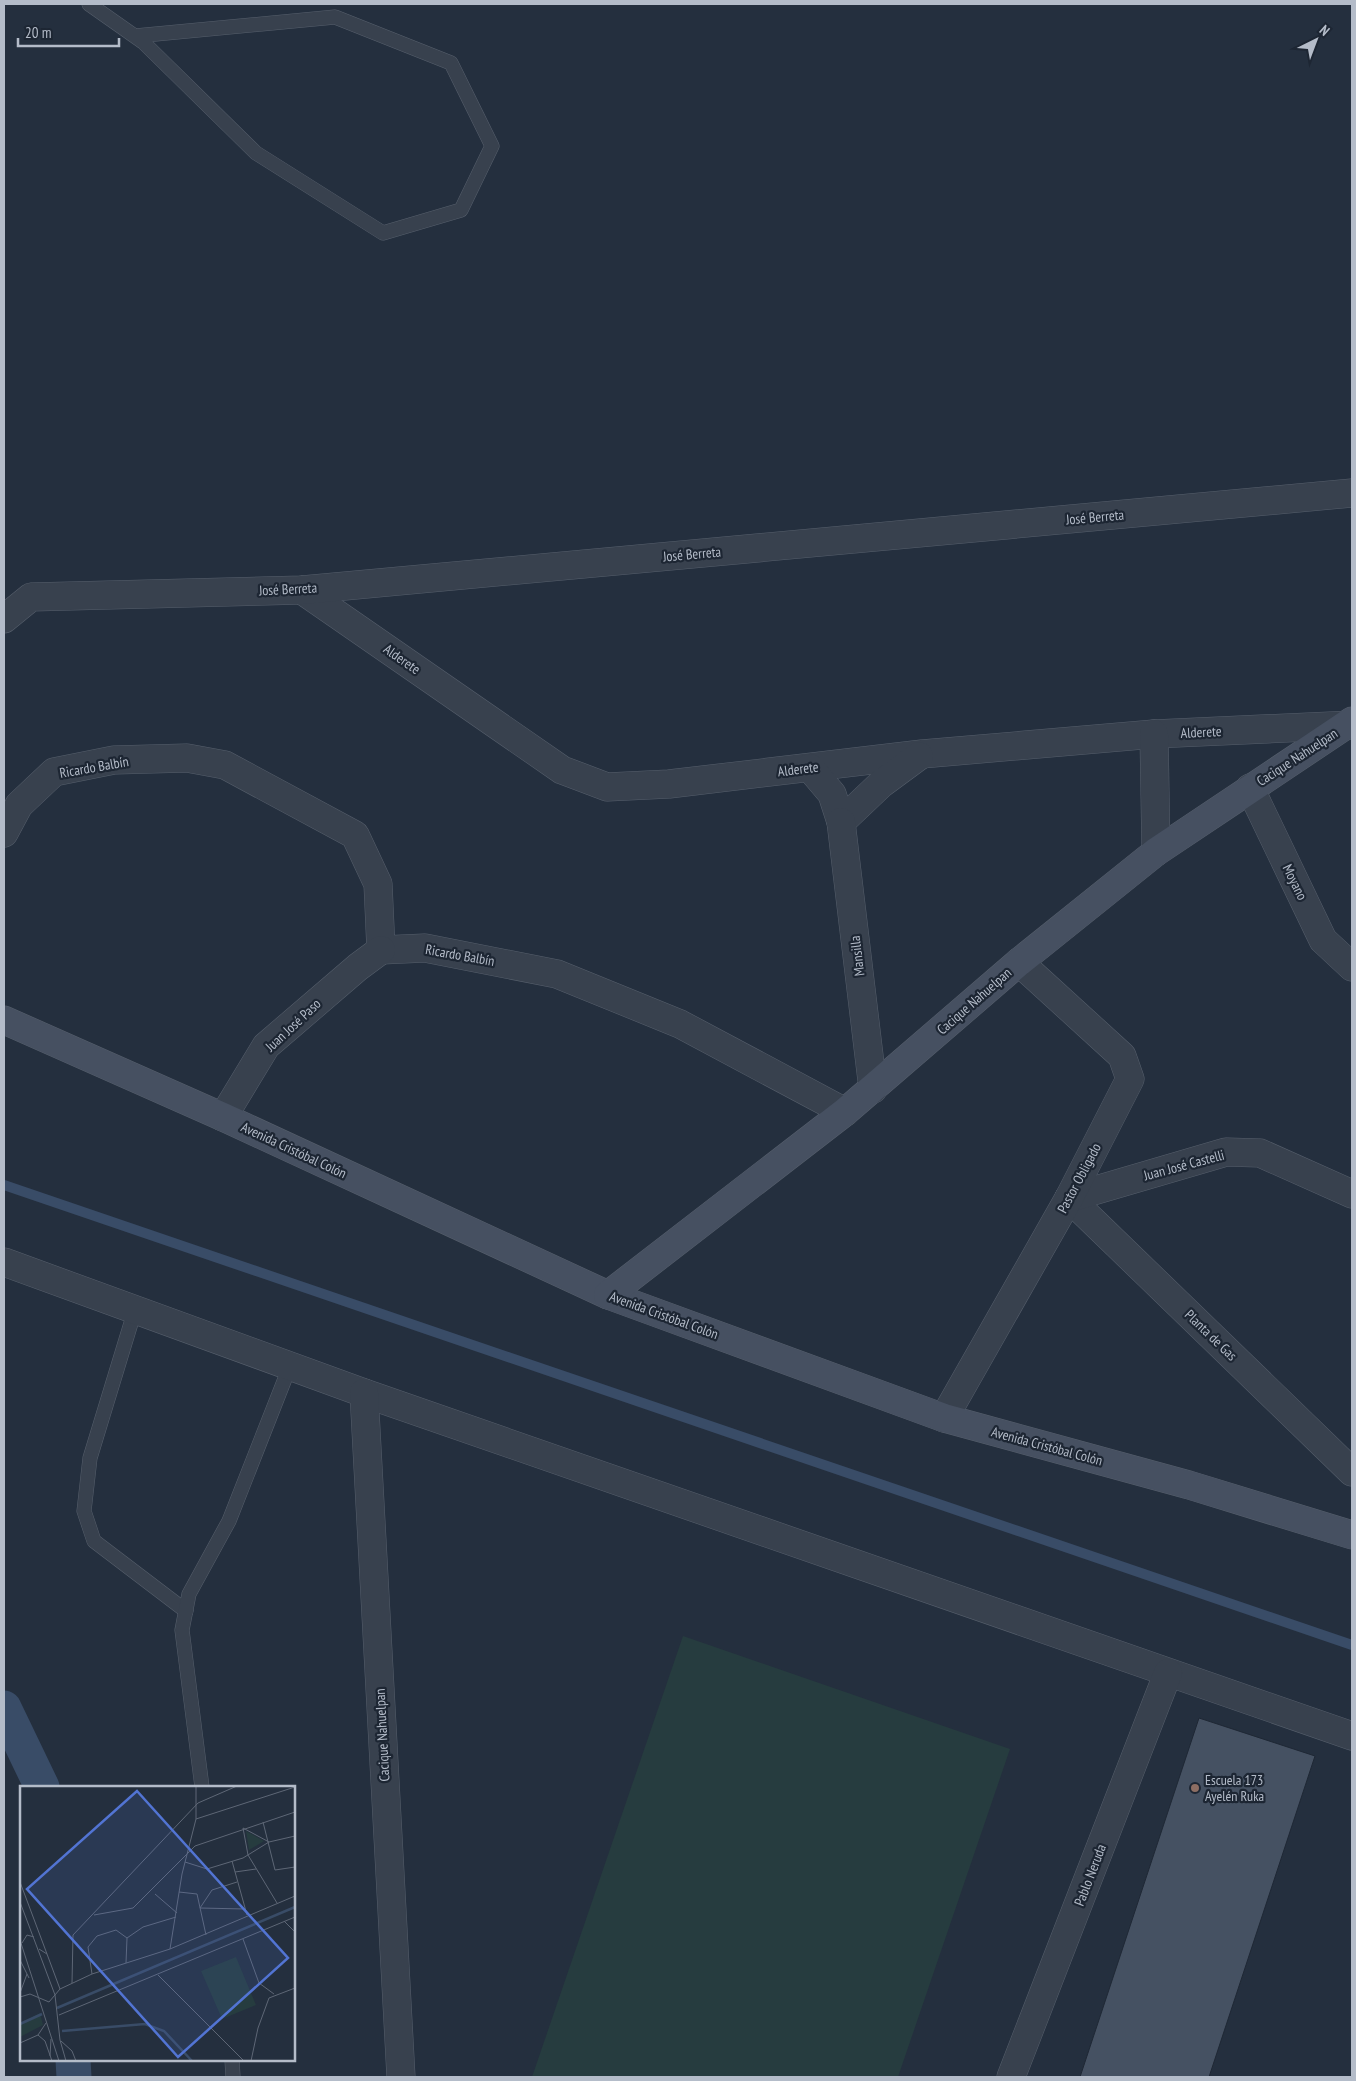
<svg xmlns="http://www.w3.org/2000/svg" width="1356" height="2081" font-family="'PT Sans Narrow',sans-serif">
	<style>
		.green { fill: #263c3f }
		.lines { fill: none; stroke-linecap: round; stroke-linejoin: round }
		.stream { stroke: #394c67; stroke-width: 10 }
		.canal { stroke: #394c67; stroke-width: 35 }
		.building { fill: #455162; stroke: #1f2835 }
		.lane-casing { stroke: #565f6c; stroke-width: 15 }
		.street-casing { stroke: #565f6c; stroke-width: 29 }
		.secondary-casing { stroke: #565f6c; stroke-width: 29 }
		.lane { stroke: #38414e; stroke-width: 14 }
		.street { stroke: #38414e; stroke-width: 28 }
		.secondary { stroke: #465061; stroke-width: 28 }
		.education-dot { fill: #8d6e63; stroke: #1d2633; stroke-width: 2 }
		.labels { text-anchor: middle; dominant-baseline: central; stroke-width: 4.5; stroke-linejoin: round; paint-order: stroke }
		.street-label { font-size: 14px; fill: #b4bcc9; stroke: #1d2633 }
		.poi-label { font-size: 14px; fill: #b4bcc9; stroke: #1d2633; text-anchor: start }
		.inset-river { fill: none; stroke: #394c67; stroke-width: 2.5 }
		.inset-road { fill: none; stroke: #5e6776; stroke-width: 1 }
		.view { fill: #5274d3; fill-opacity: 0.15; stroke: #5274d3; stroke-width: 2.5 }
		.inset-edge { fill: none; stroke: #b4bcc9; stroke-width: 2.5 }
	</style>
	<rect width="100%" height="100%" fill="#242f3e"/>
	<!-- green -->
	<polygon class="green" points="683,1636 1010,1749 898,2077 532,2077"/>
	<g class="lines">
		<!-- stream -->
		<polyline class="stream" points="4,1185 1352,1645"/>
		<!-- canal -->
		<g class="canal">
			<polyline points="4,1708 42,1787"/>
			<polyline points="73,2060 74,2077"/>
		</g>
	</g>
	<!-- building -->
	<polygon class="building" points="1199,1718 1315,1756 1209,2077 1080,2077"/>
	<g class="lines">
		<!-- lane casing -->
		<g class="lane-casing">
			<g id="lane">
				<polyline points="89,4 143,42 256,153 383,233 461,210 492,146 451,63 335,17 135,36"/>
				<polyline points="135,1310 90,1458 84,1511 94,1541 186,1611"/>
				<polyline points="202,1787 182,1630 189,1594 229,1521 290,1366"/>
				<polyline points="232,2060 233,2077"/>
			</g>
		</g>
		<!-- street casing -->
		<g class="street-casing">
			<g id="street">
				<polyline points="302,590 562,770 607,787 669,784 922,754 1154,734 1352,725"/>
				<polyline points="4,619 31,597 302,590 1352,493"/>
				<polyline points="1154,734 1156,852"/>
				<polyline points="810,768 832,794 841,822 881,784 919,756"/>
				<polyline points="1250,788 1323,940 1352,967"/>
				<polyline points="841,822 873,1089"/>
				<polyline points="4,833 19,805 54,772 114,760 187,758 225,765 355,835 378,884 381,950 425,948 557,974 680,1024 845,1112"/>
				<polyline points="223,1117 266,1046 358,967 381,950"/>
				<polyline points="1069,1198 1352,1472"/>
				<polyline points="1069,1198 1226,1152 1260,1153 1352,1194"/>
				<polyline points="4,1262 364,1393 1352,1736"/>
				<polyline points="364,1393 401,2077"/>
				<polyline points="944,1418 1069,1198 1130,1079 1122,1056 1019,962"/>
				<polyline points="1011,2077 1168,1673"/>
			</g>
		</g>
		<!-- secondary casing -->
		<g class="secondary-casing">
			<g id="secondary">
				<polyline points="4,1020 223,1117 608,1295 944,1418 1189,1485 1352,1535"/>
				<polyline points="608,1295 845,1112 1019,962 1156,852 1352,721"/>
			</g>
		</g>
		<!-- lane -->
		<use href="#lane" class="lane"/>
		<!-- street -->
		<use href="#street" class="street"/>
		<!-- secondary -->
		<use href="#secondary" class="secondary"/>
	</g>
	<!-- markers -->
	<circle class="education-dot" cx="1195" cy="1788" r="5"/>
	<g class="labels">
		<!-- street labels -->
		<g class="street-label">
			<text transform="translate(1095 517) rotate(-5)">José Berreta</text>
			<text transform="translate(692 554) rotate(-5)">José Berreta</text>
			<text transform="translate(288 589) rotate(-3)">José Berreta</text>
			<text transform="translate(402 659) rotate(35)">Alderete</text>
			<text transform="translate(1201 732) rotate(-3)">Alderete</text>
			<text transform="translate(1297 757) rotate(-33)">Cacique Nahuelpan</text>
			<text transform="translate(94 767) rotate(-10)">Ricardo Balbín</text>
			<text transform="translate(798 769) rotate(-7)">Alderete</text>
			<text transform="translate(1295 882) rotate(64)">Moyano</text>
			<text transform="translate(460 955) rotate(10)">Ricardo Balbín</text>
			<text transform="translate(857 956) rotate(-97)">Mansilla</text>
			<text transform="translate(974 1001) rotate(-41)">Cacique Nahuelpan</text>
			<text transform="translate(293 1025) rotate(-43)">Juan José Paso</text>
			<text transform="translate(294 1150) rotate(25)">Avenida Cristóbal Colón</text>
			<text transform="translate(1184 1165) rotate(-15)">Juan José Castelli</text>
			<text transform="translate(1079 1178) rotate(-62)">Pastor Obligado</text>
			<text transform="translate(664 1315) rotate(20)">Avenida Cristóbal Colón</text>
			<text transform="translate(1211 1335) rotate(44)">Planta de Gas</text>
			<text transform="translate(1047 1446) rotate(15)">Avenida Cristóbal Colón</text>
			<text transform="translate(382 1735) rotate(-93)">Cacique Nahuelpan</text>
			<text transform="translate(1090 1875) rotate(-69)">Pablo Neruda</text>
		</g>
		<!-- poi labels -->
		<g class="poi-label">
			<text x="1205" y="1780">Escuela 173<tspan x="1205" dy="16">Ayelén Ruka</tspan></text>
		</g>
	</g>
	<!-- overview -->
	<g transform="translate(20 1786)">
		<rect width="275" height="275" fill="#242f3e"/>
		<path d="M 226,45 L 244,55 L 229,64 ZM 216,171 L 236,219 L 202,233 L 181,185 ZM 20,227 L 23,239 L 0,251 L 0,237 Z" fill="#263c3f"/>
		<path class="inset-river" d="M 37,222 L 275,121M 0,238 L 22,228M 42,245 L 125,238 L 144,245 L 172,275"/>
		<path class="inset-road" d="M 176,33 L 275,1M 243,36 L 255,84 L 275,81M 249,56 L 223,42 L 228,69 L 257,117M 212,75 L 227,129M 165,76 L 187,83 L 223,72 L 249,56 L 275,50M 215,86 L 236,83M 0,96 L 27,168M 159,106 L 177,108 L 186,149M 135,108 L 157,127M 0,116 L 35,209 L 40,254 L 46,275M 180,122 L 192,104 L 217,96M 180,122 L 225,123M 74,129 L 113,122 L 175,60 L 275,26M 264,135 L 275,146M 223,153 L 239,197 L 254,208M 0,154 L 39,275M 2,157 L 7,149 L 14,151M 19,163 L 27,168 L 40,203M 150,163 L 162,88 L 176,33 L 176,0M 0,174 L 9,192M 106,177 L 107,152M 72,188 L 68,161 L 77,150 L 96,144 L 107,152 L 123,141 L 156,131M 138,189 L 224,275M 52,197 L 53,149 L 178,17 L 217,0M 0,207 L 7,188M 0,211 L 10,208 L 29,216 L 40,203 L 72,188 L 150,163 L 275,110M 39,229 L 275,131M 18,249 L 25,255 L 32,275M 41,255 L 52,265 L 56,275M 0,257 L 18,249 L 26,237M 30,270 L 31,253M 231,275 L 238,242 L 249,212 L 275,202"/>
		<path class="view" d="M 117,5 L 268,172 L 158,271 L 7,103 Z"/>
		<rect width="275" height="275" class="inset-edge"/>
	</g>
	<!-- border -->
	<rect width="1356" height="2081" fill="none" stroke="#b4bcc9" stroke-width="10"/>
	<!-- north arrow -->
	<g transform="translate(1316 40) rotate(42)" stroke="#1d2633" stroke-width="4" paint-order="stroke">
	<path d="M0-4L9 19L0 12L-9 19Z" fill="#b4bcc9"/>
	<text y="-8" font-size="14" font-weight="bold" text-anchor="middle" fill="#b4bcc9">N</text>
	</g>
	<!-- scale -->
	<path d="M18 38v8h101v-8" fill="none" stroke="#b4bcc9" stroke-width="2.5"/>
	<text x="25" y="38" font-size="15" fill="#b4bcc9" stroke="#1d2633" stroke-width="4" paint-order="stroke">20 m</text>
</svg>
